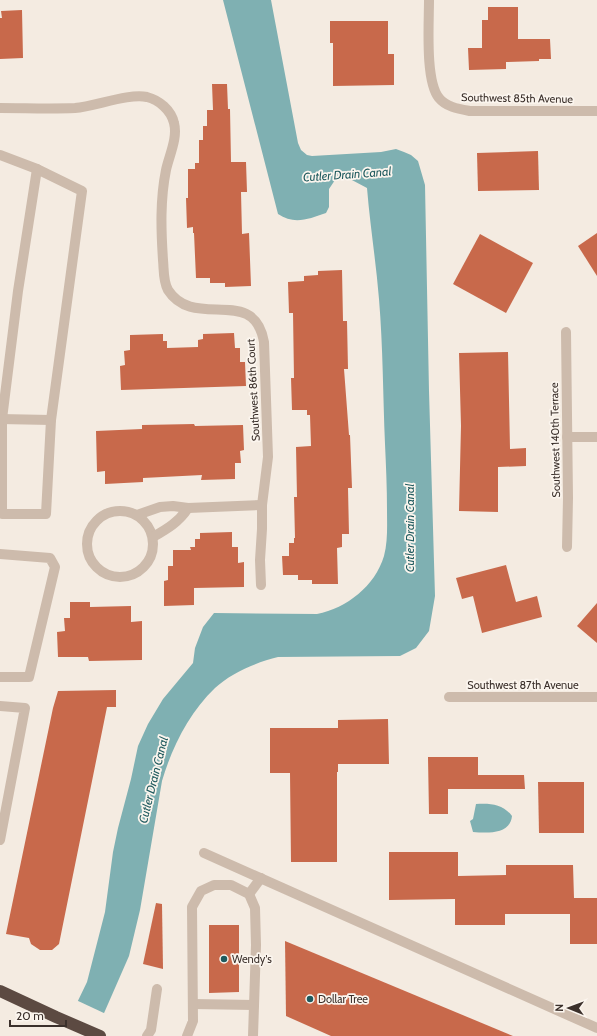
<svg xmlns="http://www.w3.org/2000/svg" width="597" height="1036" font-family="Cabin,sans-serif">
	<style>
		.water { fill: #7fb0b2 }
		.pier { fill: #f4ebe1 }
		.building { fill: #c8694b }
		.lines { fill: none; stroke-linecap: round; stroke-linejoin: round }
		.minor { stroke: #cdbbac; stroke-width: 10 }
		.highway { stroke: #5c4a42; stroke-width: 12 }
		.poi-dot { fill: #1f5a5e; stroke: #fbf5ee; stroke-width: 1.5 }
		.labels { text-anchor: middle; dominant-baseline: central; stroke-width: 3.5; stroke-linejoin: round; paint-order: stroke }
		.street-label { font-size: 11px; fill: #3b302b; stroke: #fbf5ee }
		.poi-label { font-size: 11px; fill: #3b302b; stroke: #fbf5ee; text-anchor: start }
		.water-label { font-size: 12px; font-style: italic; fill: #1f5a5e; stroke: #fbf5ee }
	</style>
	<rect width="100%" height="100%" fill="#f4ebe1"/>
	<!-- water -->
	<g class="water">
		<path d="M 223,0 L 271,0 L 298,143 L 301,150 L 307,155 L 312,156 L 381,152 L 396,149 L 404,152 L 411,155 L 418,161 L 425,185 L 429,391 L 435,596 L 429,631 L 416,648 L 400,656 L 278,657 C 257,662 231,673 215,688 C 189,713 172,747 162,781 L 140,910 L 129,956 L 94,1036 L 61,1036 L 87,982 L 105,912 L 113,852 L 118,828 L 131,779 L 138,746 L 148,724 L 163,699 L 193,663 L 195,648 L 203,627 L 214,613 L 317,614 C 347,608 375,586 384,556 C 388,541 387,525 387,510 C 387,488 386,466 385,444 C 383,396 383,347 379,299 C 376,262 370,225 367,188 L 350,179 L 335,180 L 329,189 L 329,207 L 326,213 C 309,219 294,225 278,214 Z"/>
		<path d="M 476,804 C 490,803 503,804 512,816 C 510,835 487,833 473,832 L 470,821 L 473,819 Z"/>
	</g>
	<!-- pier -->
	<polygon class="pier" points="76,1000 106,1014 96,1036 59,1036"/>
	<!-- building -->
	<g class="building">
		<polygon points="488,7 518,7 518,39 550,39 551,59 539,59 539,61 506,62 506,69 469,70 468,48 482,48 482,20 488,20"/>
		<polygon points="22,10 23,58 0,59 0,18 2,18 1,11"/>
		<polygon points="330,21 388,21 388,54 394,54 394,85 333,86 333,43 330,43"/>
		<polygon points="212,84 227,84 228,109 230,109 231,162 246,162 247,192 241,192 242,234 249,233 251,286 225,287 225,283 210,283 210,278 196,278 194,233 193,233 193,227 187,228 186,198 188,198 188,169 195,169 195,163 199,163 199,140 203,140 203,126 207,126 207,110 213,110"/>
		<polygon points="538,151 539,190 478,191 477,153"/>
		<polygon points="597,233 597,276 578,246"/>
		<polygon points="480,234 533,263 506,313 453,284"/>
		<polygon points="342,270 343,321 347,321 348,369 344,369 349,435 350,435 352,488 348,488 349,534 342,534 342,547 337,548 338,584 312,584 312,580 298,580 298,575 283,575 282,556 289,556 289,543 294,543 294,538 295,538 294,497 297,497 296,447 311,446 310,415 307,415 307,410 292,410 291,378 294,378 293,313 289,313 288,282 304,281 304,276 318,275 318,271"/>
		<polygon points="234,333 235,348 240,348 240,362 245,362 246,386 121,390 120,366 125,365 124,351 130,350 130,335 163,334 163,341 167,341 167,348 198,347 198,340 203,339 203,334"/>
		<polygon points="508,352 510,449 526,448 526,466 498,467 498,512 459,511 461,426 459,353"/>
		<polygon points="194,424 195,426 243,425 244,450 240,451 241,463 235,463 235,479 201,480 202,475 143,478 143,482 105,484 105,471 97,472 96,431 142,429 142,425"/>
		<polygon points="232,532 232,547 238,547 238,563 244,562 244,587 194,588 194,605 164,606 164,581 168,580 168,566 173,566 173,550 191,550 190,547 195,547 195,539 200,539 200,533"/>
		<polygon points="506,565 516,602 537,596 542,617 482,633 473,596 462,599 456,578"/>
		<polygon points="70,602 90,602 90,607 131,606 131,622 142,621 142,660 89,661 88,657 58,657 57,632 65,631 64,618 70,618"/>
		<polygon points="597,603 597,643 577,626"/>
		<polygon points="116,690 116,707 107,707 59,944 52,950 40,950 31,944 29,938 6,934 53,708 58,691"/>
		<polygon points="388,719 389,764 338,764 338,772 337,772 337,862 291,862 290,773 270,773 270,728 338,728 338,720"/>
		<polygon points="428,757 478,757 478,775 524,775 525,789 448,789 448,814 429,814"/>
		<polygon points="538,782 584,782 584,833 539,833"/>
		<polygon points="389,852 458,852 458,876 506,875 506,865 573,865 574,898 597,898 597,944 570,944 570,914 505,914 505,925 455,925 455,899 389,900"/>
		<polygon points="156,903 162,904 163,969 143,964"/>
		<polygon points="209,925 239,925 239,992 209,993"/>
		<polygon points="285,941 513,1036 331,1036 286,1016"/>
	</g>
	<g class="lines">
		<!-- minor -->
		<g class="minor">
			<path d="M 429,0 C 429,24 425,81 439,98 C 446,107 459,109 470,111 L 597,111"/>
			<path d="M 0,108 C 25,108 51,109 75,108 C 96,106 129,93 147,97 C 159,100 171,110 174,123 C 178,138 169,156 166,170 C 160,200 161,230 163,260 C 164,270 163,281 168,290 C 194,331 254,284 264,342 L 268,457 L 262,505 L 262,529 L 260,560 L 261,585"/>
			<polyline points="0,155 37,169"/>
			<polygon points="37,169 82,191 51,420 46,514 2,514 2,419 18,291"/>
			<polyline points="566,332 568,498 567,547"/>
			<polyline points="0,419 51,420"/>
			<polyline points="567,437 597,437"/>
			<circle cx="120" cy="544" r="33"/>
			<polyline points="137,515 160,507 173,506 188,508 262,505"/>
			<path d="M 153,537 C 167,529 179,522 188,508"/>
			<polyline points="0,554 50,558 55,567 29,677 0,677"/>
			<polyline points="449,697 597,697"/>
			<polyline points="0,706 25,708 0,840"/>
			<polyline points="204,853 597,1028"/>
			<polyline points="249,894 261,878"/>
			<polyline points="193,1004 254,1005"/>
			<polyline points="147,1036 151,1030 157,989"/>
			<polyline points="187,1036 193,1021 192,907 201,891 214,885 231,885 249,894 255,908 256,945 253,1036"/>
		</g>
		<!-- highway -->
		<polyline class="highway" points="0,991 56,1017 100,1036"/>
	</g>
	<!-- markers -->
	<g class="poi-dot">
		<circle cx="224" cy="959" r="4"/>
		<circle cx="310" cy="999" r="4"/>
	</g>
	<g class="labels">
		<!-- street labels -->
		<g class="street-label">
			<text transform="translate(517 98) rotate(1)">Southwest 85th Avenue</text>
			<text transform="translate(253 390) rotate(-93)">Southwest 86th Court</text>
			<text transform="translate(555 440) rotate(-91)">Southwest 140th Terrace</text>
			<text x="523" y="685">Southwest 87th Avenue</text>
		</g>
		<!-- poi labels -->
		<g class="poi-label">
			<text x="232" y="959">Wendy's</text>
			<text x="318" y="999">Dollar Tree</text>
		</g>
		<!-- water labels -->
		<g class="water-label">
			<text transform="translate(347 174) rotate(-4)">Cutler Drain Canal</text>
			<text transform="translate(409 528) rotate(-90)">Cutler Drain Canal</text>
			<text transform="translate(153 780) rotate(-76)">Cutler Drain Canal</text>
		</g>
	</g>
	<!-- north arrow -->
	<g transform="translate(569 1008) rotate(271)" stroke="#fbf5ee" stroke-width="3" paint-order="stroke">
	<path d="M0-3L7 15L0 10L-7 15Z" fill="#3b302b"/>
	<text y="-6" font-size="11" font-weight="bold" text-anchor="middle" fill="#3b302b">N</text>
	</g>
	<!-- scale -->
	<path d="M10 1020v6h56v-6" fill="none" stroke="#3b302b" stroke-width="2"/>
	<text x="16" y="1020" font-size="12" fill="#3b302b" stroke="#fbf5ee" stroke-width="3" paint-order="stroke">20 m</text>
</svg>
